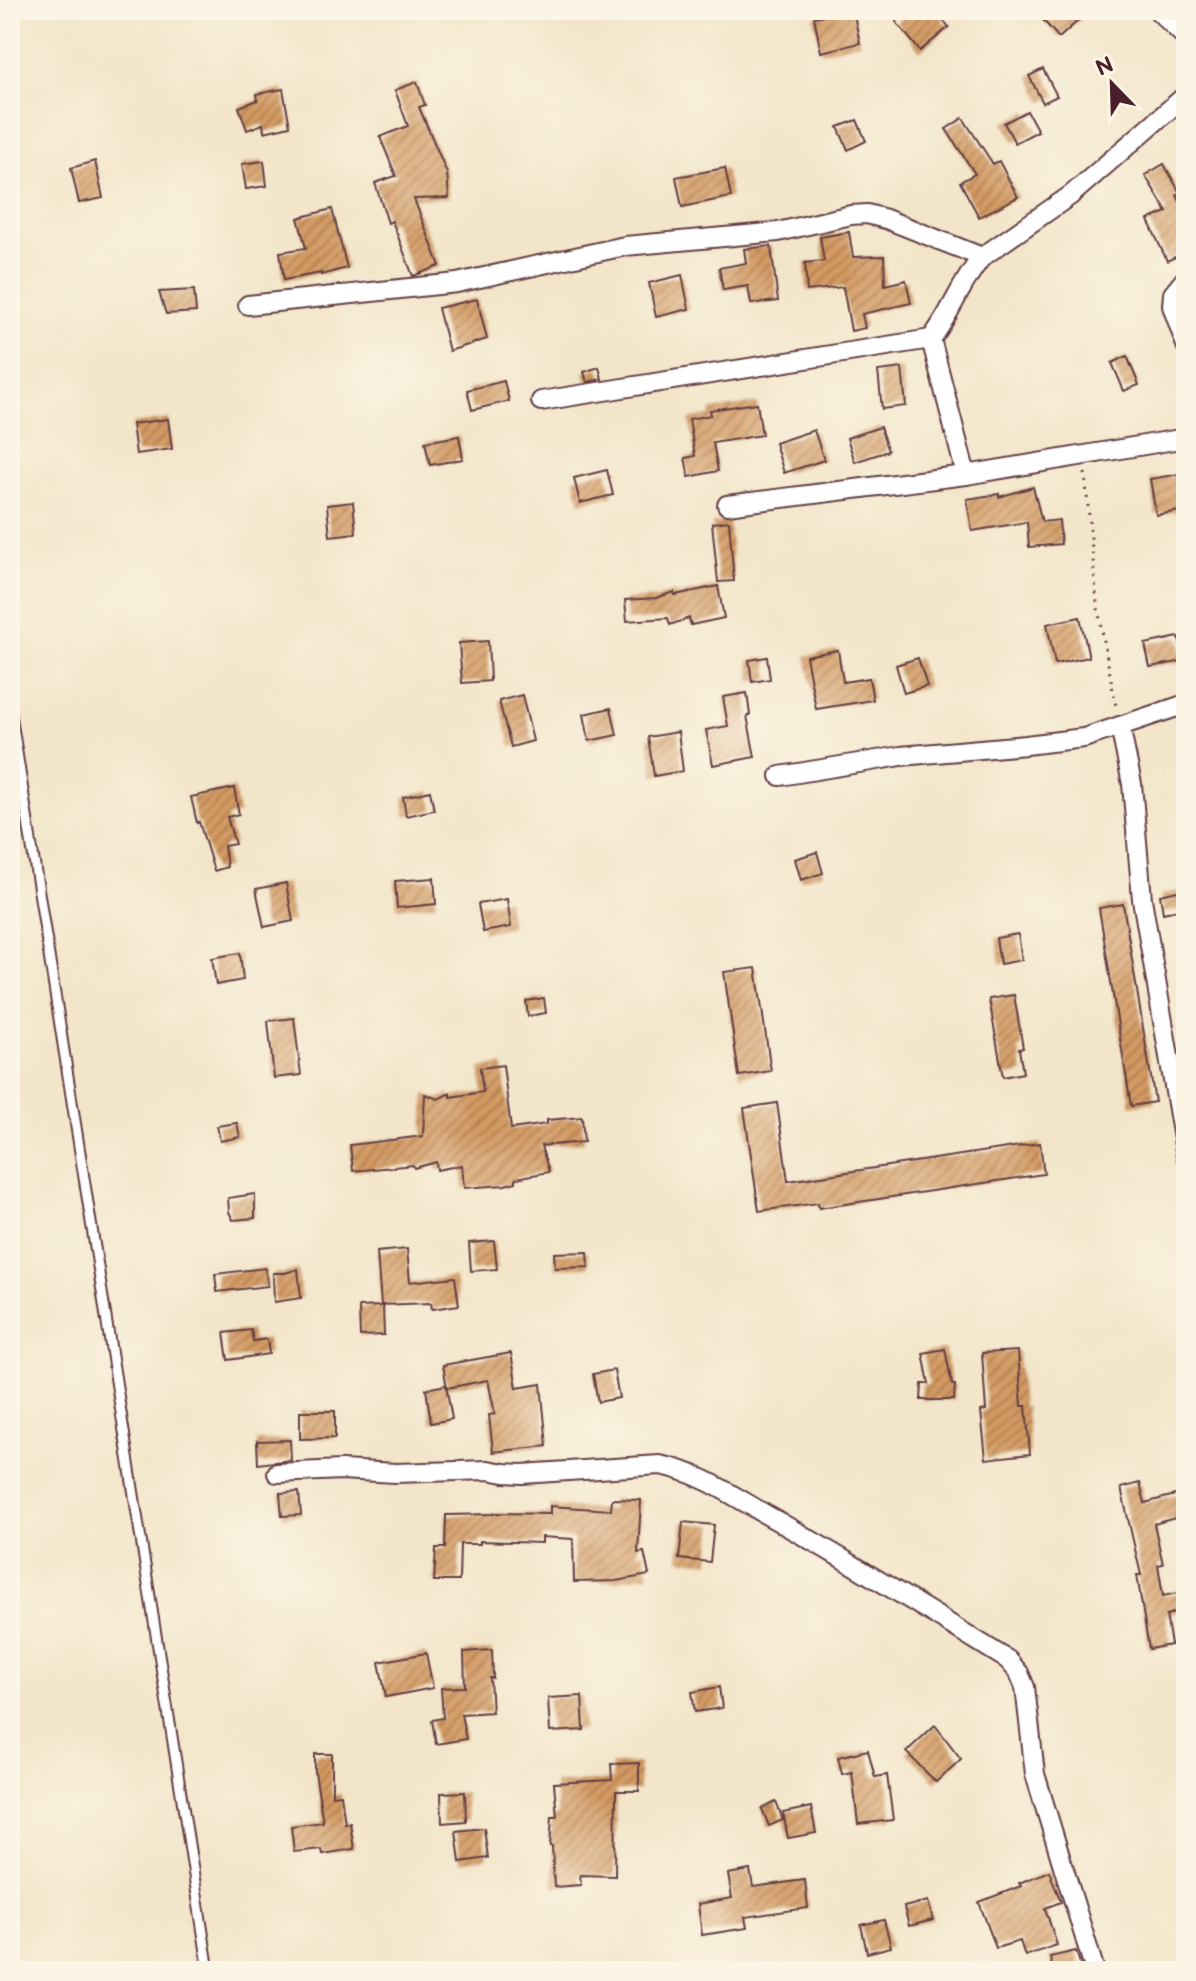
<svg xmlns="http://www.w3.org/2000/svg" width="1196" height="1981" font-family="'Balsamiq Sans',sans-serif">
	<style>
		.building { fill: url(#building-hatch) }
		.lines { fill: none; stroke-linecap: round; stroke-linejoin: round }
		.service-casing { stroke: #633d43; stroke-width: 13 }
		.minor-casing { stroke: #633d43; stroke-width: 22 }
		.tertiary-casing { stroke: #633d43; stroke-width: 26 }
		.path { stroke: #633d43; stroke-width: 3; stroke-dasharray: 2 6; stroke-linecap: butt }
		.service { stroke: #fff; stroke-width: 9 }
		.minor { stroke: #fff; stroke-width: 18 }
		.tertiary { stroke: #fff; stroke-width: 22 }
	</style>
	<defs>
		<pattern id="building-hatch" width="6" height="6" patternUnits="userSpaceOnUse" patternTransform="scale(2)"><rect width="6" height="6" fill="#d39a62"/><path d="M-1 1l2-2M0 6l6-6M5 7l2-2" fill="none" stroke="#ad7d51"/></pattern>
	</defs>
	<rect width="100%" height="100%" fill="#fcf5e5"/>
	<filter id="ink" filterUnits="userSpaceOnUse"><feTurbulence type="fractalNoise" baseFrequency=".0125" numOctaves="2"/><feDisplacementMap in="SourceGraphic" scale="16" xChannelSelector="R" yChannelSelector="G"/><feConvolveMatrix kernelMatrix="1 2 1 2 8 2 1 2 1" color-interpolation-filters="sRGB"/></filter>
	<filter id="wash" filterUnits="userSpaceOnUse"><feTurbulence type="fractalNoise" baseFrequency=".006" numOctaves="4" result="noise"/><feDisplacementMap in="SourceGraphic" scale="32" xChannelSelector="R" yChannelSelector="G"/><feGaussianBlur stdDeviation="1.8" result="paint"/><feColorMatrix in="noise" values="0 0 0 0 0 0 0 0 0 0 0 0 0 0 0 0 0 1.4 0 .05"/><feComposite in="paint" operator="in"/></filter>
	<g filter="url(#wash)">
		<rect width="100%" height="100%" fill="#f2e5c9"/>
		<g id="blocks">
			<!-- building -->
			<g class="building">
				<polygon points="846,10 853,10 860,43 821,52 814,17"/>
				<polygon points="911,10 935,10 949,27 920,51 896,22"/>
				<polygon points="1034,10 1072,10 1080,19 1059,38"/>
				<polygon points="1043,69 1057,96 1043,103 1029,76"/>
				<polygon points="417,82 425,105 419,107 447,173 449,198 414,199 440,266 413,276 392,221 388,223 375,183 396,176 380,137 408,126 395,90"/>
				<polygon points="283,89 290,126 264,132 263,124 247,130 239,107 258,100 257,94"/>
				<polygon points="1027,111 1038,131 1015,143 1004,123"/>
				<polygon points="963,118 993,164 999,161 1018,197 979,217 960,182 975,174 946,129"/>
				<polygon points="857,120 866,141 848,150 838,127"/>
				<polygon points="95,161 103,198 79,203 71,168"/>
				<polygon points="264,161 267,186 246,189 242,164"/>
				<polygon points="1164,164 1180,193 1177,195 1186,215 1186,252 1167,261 1148,220 1167,212 1145,175"/>
				<polygon points="725,168 731,197 682,207 676,177"/>
				<polygon points="332,209 347,268 321,275 321,273 284,280 280,252 306,248 298,218"/>
				<polygon points="849,232 853,257 884,256 885,285 906,280 911,303 862,314 865,328 851,331 843,287 807,291 805,263 824,261 820,237"/>
				<polygon points="771,246 778,301 751,304 748,286 723,290 719,268 746,263 744,249"/>
				<polygon points="682,275 689,309 656,317 649,283"/>
				<polygon points="194,290 196,312 166,314 159,292"/>
				<polygon points="477,299 487,339 449,351 438,308"/>
				<polygon points="1127,356 1139,385 1124,391 1112,363"/>
				<polygon points="599,367 602,379 587,382 584,372"/>
				<polygon points="902,368 906,406 882,409 878,371"/>
				<polygon points="504,381 509,401 472,410 467,390"/>
				<polygon points="757,403 762,435 713,443 718,471 689,477 685,458 695,456 689,419 711,415 710,410"/>
				<polygon points="168,419 172,449 136,454 132,424"/>
				<polygon points="880,427 888,451 855,462 847,438"/>
				<polygon points="814,430 824,460 784,473 775,443"/>
				<polygon points="459,436 463,459 430,465 425,442"/>
				<polygon points="607,470 613,495 580,503 574,478"/>
				<polygon points="1186,473 1186,510 1156,515 1150,479"/>
				<polygon points="1033,487 1042,522 1059,520 1061,544 1029,547 1027,522 972,531 967,499 999,494 999,497"/>
				<polygon points="353,502 356,533 330,536 327,505"/>
				<polygon points="729,521 734,581 718,582 712,523"/>
				<polygon points="718,586 724,618 691,625 689,618 670,625 668,618 627,621 625,600 656,598 674,592 675,595"/>
				<polygon points="1080,617 1089,657 1055,664 1047,624"/>
				<polygon points="1179,637 1184,661 1150,667 1145,644"/>
				<polygon points="488,641 490,681 462,683 459,643"/>
				<polygon points="838,650 843,682 869,678 873,700 816,709 806,656"/>
				<polygon points="767,657 770,679 752,682 749,660"/>
				<polygon points="918,658 927,686 904,693 896,665"/>
				<polygon points="747,693 750,715 747,716 755,757 713,765 706,730 728,726 723,697"/>
				<polygon points="522,695 533,741 511,747 499,701"/>
				<polygon points="611,708 617,735 589,741 584,714"/>
				<polygon points="678,732 683,771 654,776 648,737"/>
				<polygon points="234,788 239,814 227,817 235,844 224,846 227,867 214,871 199,822 197,823 191,797"/>
				<polygon points="430,791 434,810 406,816 403,797"/>
				<polygon points="817,852 823,873 801,880 795,859"/>
				<polygon points="434,878 436,904 397,908 395,881"/>
				<polygon points="286,883 293,921 264,927 256,889"/>
				<polygon points="1186,889 1186,908 1163,913 1160,895"/>
				<polygon points="507,899 511,927 483,932 478,904"/>
				<polygon points="1123,904 1155,1102 1131,1106 1099,908"/>
				<polygon points="1018,934 1022,960 1000,964 996,938"/>
				<polygon points="240,953 243,980 216,985 212,958"/>
				<polygon points="756,968 771,1071 739,1076 724,972"/>
				<polygon points="1014,995 1023,1048 1019,1049 1023,1073 1003,1077 989,999"/>
				<polygon points="544,998 546,1013 528,1016 526,1001"/>
				<polygon points="294,1018 301,1075 274,1078 268,1021"/>
				<polygon points="503,1065 511,1129 547,1124 547,1120 582,1117 584,1142 541,1146 549,1172 516,1178 516,1182 505,1185 464,1188 462,1165 437,1170 436,1162 414,1168 413,1165 353,1171 350,1145 423,1136 425,1094 438,1099 450,1093 450,1097 483,1092 480,1068"/>
				<polygon points="777,1103 788,1181 1040,1143 1044,1174 819,1208 818,1203 759,1211 744,1108"/>
				<polygon points="237,1123 240,1137 220,1141 217,1126"/>
				<polygon points="255,1194 255,1218 233,1220 229,1212 228,1198"/>
				<polygon points="494,1241 497,1269 471,1271 469,1243"/>
				<polygon points="407,1249 410,1282 455,1277 459,1305 432,1309 431,1303 381,1305 377,1252"/>
				<polygon points="588,1252 589,1267 555,1268 554,1253"/>
				<polygon points="265,1268 268,1286 217,1292 215,1274"/>
				<polygon points="298,1269 301,1298 274,1302 273,1273 285,1273"/>
				<polygon points="383,1306 384,1335 360,1336 359,1307"/>
				<polygon points="251,1330 253,1341 267,1339 269,1354 228,1360 224,1333"/>
				<polygon points="945,1349 952,1385 955,1385 954,1400 921,1400 922,1384 929,1384 923,1353"/>
				<polygon points="1018,1351 1022,1406 1026,1406 1030,1454 986,1459 981,1411 986,1410 982,1353"/>
				<polygon points="511,1353 517,1388 541,1384 547,1446 493,1452 489,1415 495,1414 488,1380 447,1388 443,1365"/>
				<polygon points="614,1370 619,1398 598,1402 593,1374"/>
				<polygon points="446,1385 452,1419 431,1423 426,1389"/>
				<polygon points="300,1411 335,1411 335,1438 300,1439"/>
				<polygon points="290,1440 291,1460 258,1464 257,1441"/>
				<polygon points="1140,1483 1145,1503 1186,1492 1186,1515 1154,1524 1163,1564 1158,1565 1163,1596 1186,1591 1186,1610 1166,1615 1171,1645 1149,1649 1137,1575 1141,1575 1121,1488"/>
				<polygon points="299,1492 301,1515 282,1516 280,1493"/>
				<polygon points="612,1499 641,1500 638,1553 644,1552 649,1575 616,1581 574,1582 573,1539 542,1537 542,1543 480,1541 480,1544 460,1544 459,1581 434,1581 436,1548 445,1548 446,1515 494,1514 494,1513 550,1514 550,1506 611,1510"/>
				<polygon points="683,1522 714,1525 710,1562 679,1559"/>
				<polygon points="492,1650 493,1678 490,1678 492,1712 461,1714 466,1739 436,1744 432,1720 443,1718 441,1688 465,1687 464,1652"/>
				<polygon points="426,1653 433,1688 386,1697 379,1662"/>
				<polygon points="719,1687 722,1708 695,1712 692,1692"/>
				<polygon points="582,1696 584,1730 550,1732 548,1698"/>
				<polygon points="935,1725 961,1759 936,1782 906,1752"/>
				<polygon points="868,1750 875,1777 887,1775 893,1820 858,1824 852,1772 842,1774 838,1757"/>
				<polygon points="315,1754 332,1754 332,1795 341,1794 345,1824 350,1823 354,1849 322,1854 321,1849 294,1852 291,1826 323,1822 315,1772"/>
				<polygon points="639,1763 639,1791 616,1791 615,1876 580,1875 581,1885 554,1887 552,1846 550,1846 552,1816 557,1816 554,1783 612,1780 611,1764"/>
				<polygon points="465,1792 466,1821 442,1823 441,1793"/>
				<polygon points="776,1802 783,1820 769,1826 762,1809"/>
				<polygon points="811,1807 816,1833 788,1838 783,1813"/>
				<polygon points="484,1828 488,1858 460,1862 456,1831"/>
				<polygon points="750,1870 753,1887 805,1880 808,1908 745,1917 747,1928 702,1935 698,1904 732,1898 728,1874"/>
				<polygon points="1049,1871 1061,1902 1045,1908 1057,1945 1025,1956 1020,1941 996,1948 979,1902 1021,1886 1019,1883"/>
				<polygon points="928,1901 933,1920 909,1926 904,1907"/>
				<polygon points="884,1920 891,1947 867,1953 861,1925"/>
				<polygon points="1076,1951 1082,1970 1053,1971 1050,1957"/>
			</g>
		</g>
	</g>
	<g filter="url(#ink)">
		<use href="#blocks" fill-opacity="0" stroke="#633d43" stroke-width="2"/>
		<g class="lines">
			<!-- service casing -->
			<g class="service-casing">
				<polyline id="service" points="10,708 209,1971"/>
			</g>
			<!-- minor casing -->
			<g class="minor-casing">
				<g id="minor">
					<polyline points="1186,278 1173,294 1172,306 1186,345"/>
					<polyline points="248,305 457,283 625,246 778,232 851,215 867,214 886,219 982,257"/>
					<polyline points="931,339 966,475"/>
					<path d="M 541,401 L 931,339 C 951,314 961,282 982,257 L 1071,195 L 1186,95"/>
					<polyline points="727,505 966,475 1186,438"/>
					<polyline points="1120,726 1132,784 1142,899 1186,1156"/>
					<polyline points="780,776 901,756 1026,745 1084,738 1186,704"/>
					<path d="M 277,1473 L 341,1470 L 396,1473 L 488,1470 L 504,1473 L 522,1474 L 660,1465 C 699,1472 732,1495 765,1514 C 848,1560 927,1610 1008,1660 L 1019,1673 L 1025,1687 L 1035,1774 L 1095,1971"/>
				</g>
			</g>
			<!-- tertiary casing -->
			<g class="tertiary-casing">
				<polyline id="tertiary" points="1160,10 1186,35"/>
			</g>
			<!-- path -->
			<polyline class="path" points="1085,473 1097,603 1116,707"/>
			<!-- service -->
			<use href="#service" class="service"/>
			<!-- minor -->
			<use href="#minor" class="minor"/>
			<!-- tertiary -->
			<use href="#tertiary" class="tertiary"/>
		</g>
	</g>
	<!-- margin -->
	<rect width="1196" height="1981" fill="none" stroke="#fcf5e5" stroke-width="40"/>
	<!-- north arrow -->
	<g transform="translate(1112 84) rotate(337)" stroke="#fcf5e5" stroke-width="6" paint-order="stroke">
	<path d="M0-6L14 30L0 20L-14 30Z" fill="#4a1f2b"/>
	<text y="-12" font-size="22" font-weight="bold" text-anchor="middle" fill="#4a1f2b">N</text>
	</g>
</svg>
